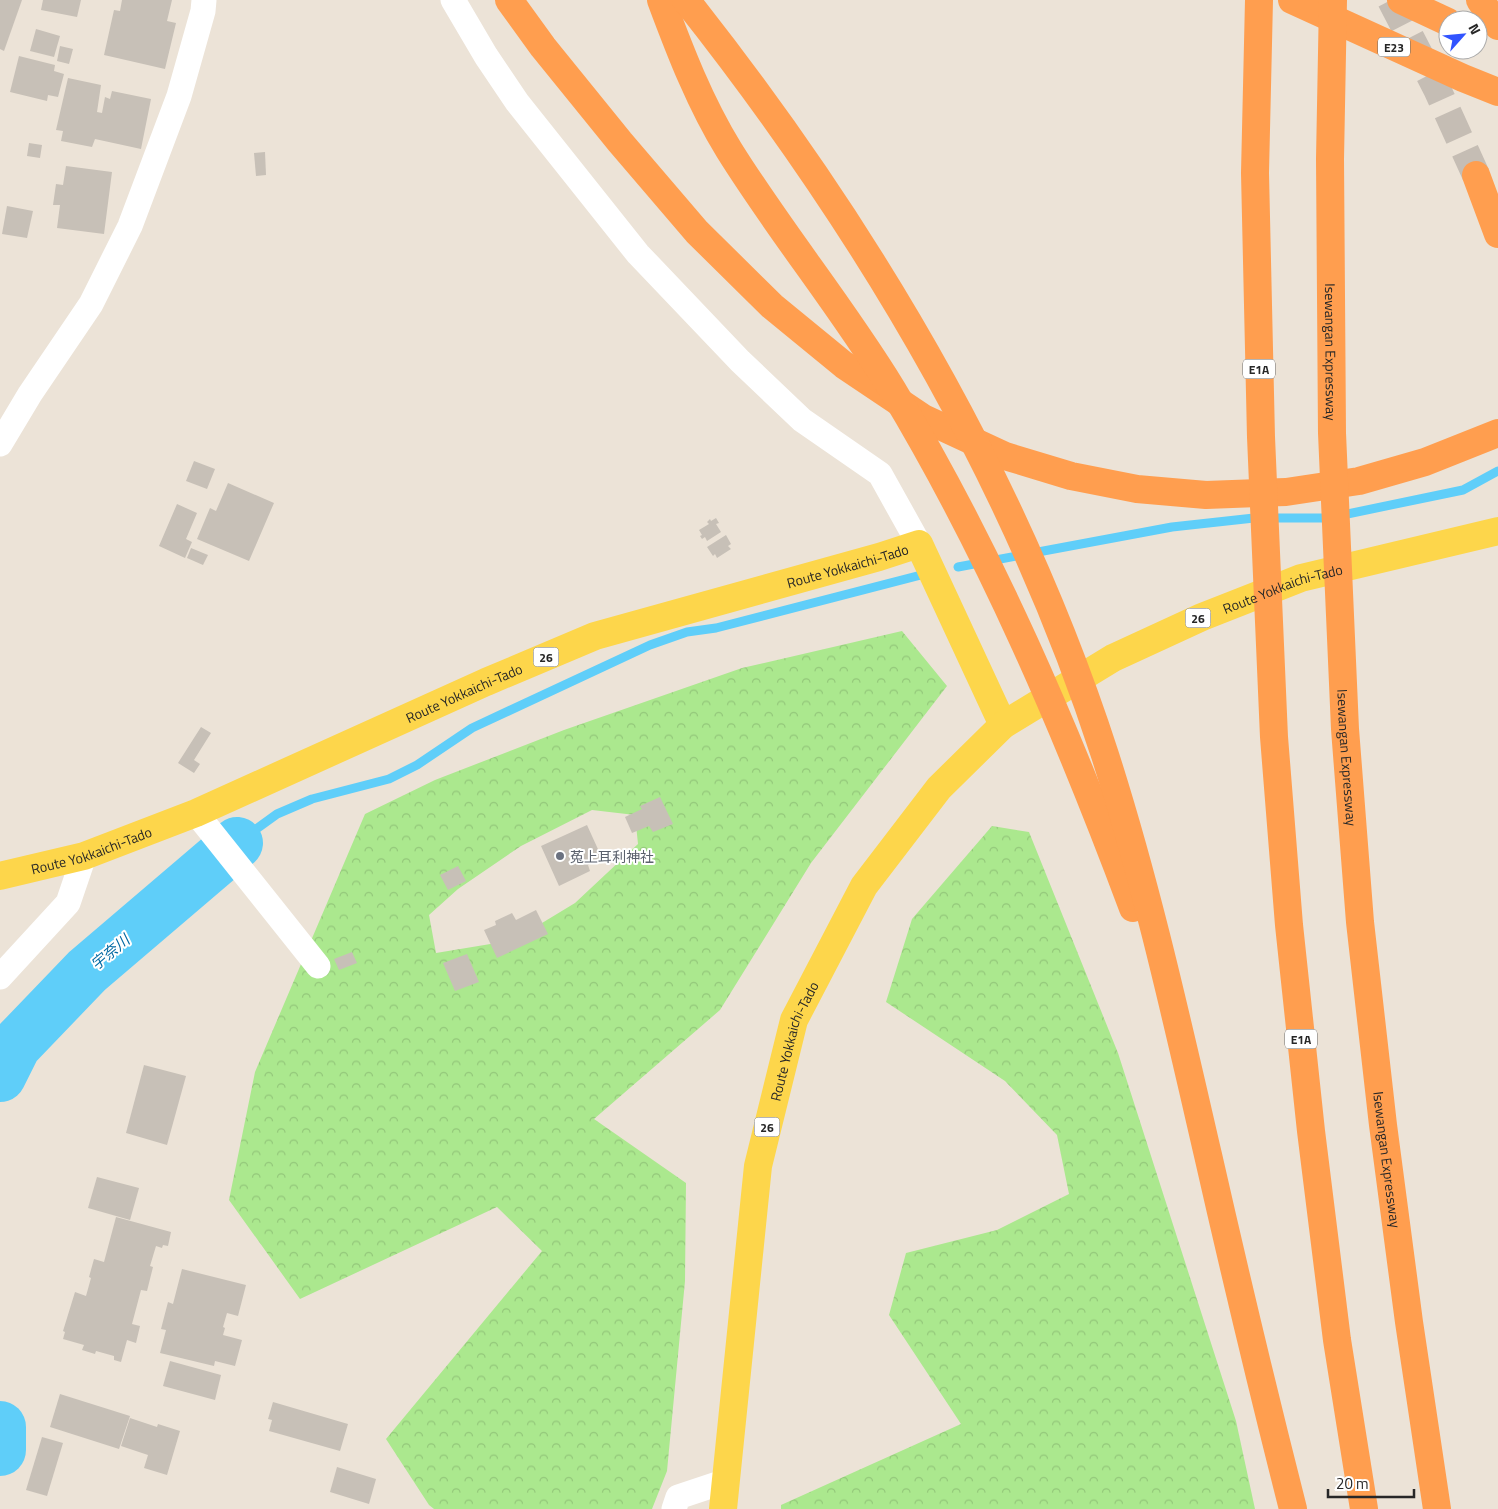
<svg xmlns="http://www.w3.org/2000/svg" width="1498" height="1509" font-family="'Titillium Web','Noto Sans JP',sans-serif">
	<style>
		.forest { fill: url(#forest-crowns); fill-rule: evenodd }
		.lines { fill: none; stroke-linecap: round; stroke-linejoin: round }
		.stream { stroke: #5fcef9; stroke-width: 9 }
		.river { stroke: #5fcef9; stroke-width: 52 }
		.building { fill: #c7c0b7 }
		.highway-tunnel { stroke: #c5bdb4; stroke-width: 28; stroke-dasharray: 28 14; stroke-linecap: butt }
		.street { stroke: #fff; stroke-width: 25 }
		.primary { stroke: #fdd64b; stroke-width: 28 }
		.highway { stroke: #ff9e4f; stroke-width: 28 }
		.worship-dot { fill: #6b7280; stroke: #fff; stroke-width: 2 }
		.labels { text-anchor: middle; dominant-baseline: central; stroke-width: 4; stroke-linejoin: round; paint-order: stroke }
		.shield { fill: #fff; stroke: #686868; stroke-width: 1 }
		.shield-label { font-size: 12px; font-weight: bold; fill: #272727 }
		.street-label { font-size: 14px; fill: #272727; stroke: #fff }
		.worship-label { font-size: 14px; fill: #5b616d; stroke: #fff; text-anchor: start }
		.water-label { font-size: 15px; font-style: italic; fill: #0168a2; stroke: #fff }
	</style>
	<defs>
		<pattern id="forest-crowns" width="20" height="18" patternUnits="userSpaceOnUse" patternTransform="scale(1.25)"><rect width="20" height="18" fill="#abe88e"/><path d="M2 6a3 3 0 1 1 6 0M12 15a3 3 0 1 1 6 0" fill="none" stroke="#93c77a"/></pattern>
	</defs>
	<rect width="100%" height="100%" fill="#ece3d7"/>
	<!-- forest -->
	<g class="forest">
		<path d="M 902,631 L 947,686 L 811,863 L 720,1010 L 594,1119 L 686,1183 L 685,1281 L 667,1471 L 652,1509 L 434,1509 L 429,1505 L 386,1439 L 542,1251 L 497,1207 L 300,1299 L 229,1200 L 255,1072 L 365,814 L 435,780 L 564,730 L 742,668 ZM 592,810 L 635,815 L 638,844 L 575,903 L 514,940 L 436,953 L 429,915 L 458,889 L 521,846 Z"/>
		<polygon points="992,826 1029,832 1118,1053 1236,1421 1255,1509 781,1509 781,1505 961,1424 889,1315 906,1253 997,1230 1069,1194 1057,1135 1005,1081 886,1002 912,919"/>
	</g>
	<g class="lines">
		<!-- stream -->
		<g class="stream">
			<polyline points="958,567 1172,527 1254,518 1328,518 1463,490 1498,471"/>
			<polyline points="237,843 277,814 312,799 389,779 417,765 472,728 650,645 687,632 716,628 921,575"/>
		</g>
		<!-- river -->
		<g class="river">
			<polyline points="0,1076 15,1046 87,971 237,843"/>
			<polyline points="0,1427 0,1450"/>
		</g>
	</g>
	<!-- building -->
	<g class="building">
		<polygon points="0,0 22,0 4,51 0,49"/>
		<polygon points="43,0 81,0 77,17 41,10"/>
		<polygon points="122,0 172,0 167,21 176,23 165,69 104,55 114,10 120,11"/>
		<polygon points="36,29 60,36 54,57 30,51"/>
		<polygon points="60,46 73,49 69,64 57,61"/>
		<polygon points="19,56 55,65 54,71 64,74 58,97 48,95 47,101 10,92"/>
		<polygon points="68,78 101,85 97,112 102,113 105,97 110,99 112,91 151,99 141,149 95,139 92,147 61,141 63,131 56,130"/>
		<polygon points="29,143 42,145 40,158 27,156"/>
		<polygon points="265,152 266,175 256,176 254,153"/>
		<polygon points="66,166 112,172 104,234 57,228 60,205 53,205 56,184 63,185"/>
		<polygon points="7,206 33,211 27,238 2,234"/>
		<polygon points="194,461 215,469 207,489 186,481"/>
		<polygon points="228,483 274,503 249,561 197,539 210,508 216,511"/>
		<polygon points="177,504 197,513 186,539 192,542 185,558 159,546"/>
		<polygon points="716,518 719,523 716,524 721,532 707,541 705,537 702,539 700,536 702,535 699,530 709,524 707,522 710,519 711,521"/>
		<polygon points="726,535 731,544 728,546 731,549 717,558 715,554 713,556 707,547"/>
		<polygon points="191,548 208,555 203,565 187,558"/>
		<polygon points="201,727 211,733 194,760 200,764 194,773 178,763"/>
		<polygon points="660,797 673,824 653,832 649,826 632,833 625,817 642,809 640,806"/>
		<polygon points="587,825 602,858 588,865 590,871 559,886 541,846"/>
		<polygon points="458,866 466,881 448,890 440,875"/>
		<polygon points="536,910 548,934 497,958 484,930 496,925 495,921 512,913 516,920"/>
		<polygon points="352,952 357,963 339,970 334,959"/>
		<polygon points="467,954 479,982 455,991 443,963"/>
		<polygon points="144,1065 186,1076 167,1145 126,1133"/>
		<polygon points="97,1177 139,1188 130,1220 88,1208"/>
		<polygon points="116,1217 171,1232 168,1246 163,1245 162,1248 156,1246 150,1266 153,1267 147,1291 141,1290 132,1324 140,1326 136,1343 127,1340 121,1362 114,1360 114,1356 96,1351 95,1354 82,1350 84,1345 63,1339 65,1332 63,1331 75,1292 86,1296 91,1278 89,1277 94,1259 104,1262"/>
		<polygon points="182,1269 246,1285 238,1316 227,1313 223,1327 225,1328 223,1335 242,1340 235,1366 215,1361 214,1366 160,1353 166,1330 161,1329 168,1302 173,1304"/>
		<polygon points="170,1361 221,1375 215,1400 163,1386"/>
		<polygon points="60,1394 130,1416 119,1449 50,1427"/>
		<polygon points="273,1402 348,1424 340,1451 269,1431 272,1420 268,1419"/>
		<polygon points="130,1418 157,1427 158,1424 180,1431 167,1475 144,1468 148,1455 121,1446"/>
		<polygon points="42,1437 63,1443 47,1496 26,1490"/>
		<polygon points="337,1467 376,1479 369,1504 330,1492"/>
	</g>
	<g class="lines">
		<!-- highway-tunnel -->
		<polyline class="highway-tunnel" points="1391,0 1437,89 1476,175"/>
		<!-- street -->
		<g class="street">
			<polyline points="453,0 486,56 517,102 638,254 740,361 802,420 880,474 919,544"/>
			<polyline points="0,444 30,394 91,304 130,226 179,96 203,11 204,0"/>
			<polyline points="196,813 318,966"/>
			<polyline points="0,977 68,903 84,856"/>
			<polyline points="674,1509 678,1497 726,1481"/>
		</g>
		<!-- primary -->
		<g class="primary">
			<path id="s1" d="M 0,876 L 84,856 L 196,813 L 486,682 L 595,636 L 879,557 L 919,544 L 1003,725"/>
			<path id="s2" d="M 723,1509 L 758,1166 L 794,1020 L 864,886 L 939,788 L 1003,725 L 1113,658 L 1202,617 L 1301,578 L 1498,531"/>
		</g>
		<!-- highway -->
		<g class="highway">
			<polyline points="509,0 543,47 620,142 697,232 772,306 844,365 923,418 1005,456 1071,476 1137,489 1206,495 1286,492 1359,481 1425,462 1498,433"/>
			<path d="M 661,0 C 680,51 700,103 729,150 C 780,232 842,307 892,389 C 991,553 1066,729 1133,908"/>
			<path d="M 686,0 C 865,226 1016,480 1105,755 C 1147,886 1177,1021 1208,1155 C 1235,1274 1263,1391 1293,1509"/>
			<polyline points="1259,0 1255,173 1261,437 1274,737 1289,925 1311,1131 1337,1340 1364,1509"/>
			<polyline points="1292,0 1463,78 1498,92"/>
			<path id="s3" d="M 1333,0 L 1330,159 L 1332,433 L 1345,729 L 1360,922 L 1383,1125 L 1409,1322 L 1437,1509"/>
			<polyline points="1401,0 1448,22"/>
			<polyline points="1480,0 1498,26"/>
			<polyline points="1476,175 1498,234"/>
		</g>
	</g>
	<!-- markers -->
	<circle class="worship-dot" cx="560" cy="856" r="5"/>
	<g class="labels">
		<!-- shield labels -->
		<g class="shield">
			<rect x="1378" y="37.5" width="32" height="19" rx="4"/>
			<rect x="1243" y="359.5" width="32" height="19" rx="4"/>
			<rect x="1185.5" y="608.5" width="25" height="19" rx="4"/>
			<rect x="533.5" y="647.5" width="25" height="19" rx="4"/>
			<rect x="1285" y="1029.5" width="32" height="19" rx="4"/>
			<rect x="754.5" y="1117.5" width="25" height="19" rx="4"/>
		</g>
		<g class="shield-label">
			<text x="1394" y="47">E23</text>
			<text x="1259" y="369">E1A</text>
			<text x="1198" y="618">26</text>
			<text x="546" y="657">26</text>
			<text x="1301" y="1039">E1A</text>
			<text x="767" y="1127">26</text>
		</g>
		<!-- street labels -->
		<g class="street-label">
			<text stroke="none"><textPath href="#s3" startOffset="352">Isewangan Expressway</textPath></text>
			<text stroke="none"><textPath href="#s1" startOffset="905">Route Yokkaichi-Tado</textPath></text>
			<text stroke="none"><textPath href="#s2" startOffset="1172">Route Yokkaichi-Tado</textPath></text>
			<text stroke="none"><textPath href="#s1" startOffset="500">Route Yokkaichi-Tado</textPath></text>
			<text stroke="none"><textPath href="#s3" startOffset="758">Isewangan Expressway</textPath></text>
			<text stroke="none"><textPath href="#s1" startOffset="95">Route Yokkaichi-Tado</textPath></text>
			<text stroke="none"><textPath href="#s2" startOffset="475">Route Yokkaichi-Tado</textPath></text>
			<text stroke="none"><textPath href="#s3" startOffset="1162">Isewangan Expressway</textPath></text>
		</g>
		<!-- worship labels -->
		<g class="worship-label">
			<text x="570" y="856">菟上耳利神社</text>
		</g>
		<!-- water labels -->
		<g class="water-label">
			<text transform="translate(110 952) rotate(-40)">宇奈川</text>
		</g>
	</g>
	<!-- north arrow -->
	<g transform="translate(1463 35) rotate(63)"><circle r="24" fill="#ffffff" stroke="#a9a9a9"/>
	<path d="M0-4L9 19L0 12L-9 19Z" fill="#3154ff"/>
	<text y="-8" font-size="14" font-weight="bold" text-anchor="middle" fill="#272727">N</text>
	</g>
	<!-- scale -->
	<path d="M1328 1489v8h86v-8" fill="none" stroke="#272727" stroke-width="2.5"/>
	<text x="1336" y="1489" font-size="15" fill="#272727" stroke="#ffffff" stroke-width="4" paint-order="stroke">20 m</text>
</svg>
